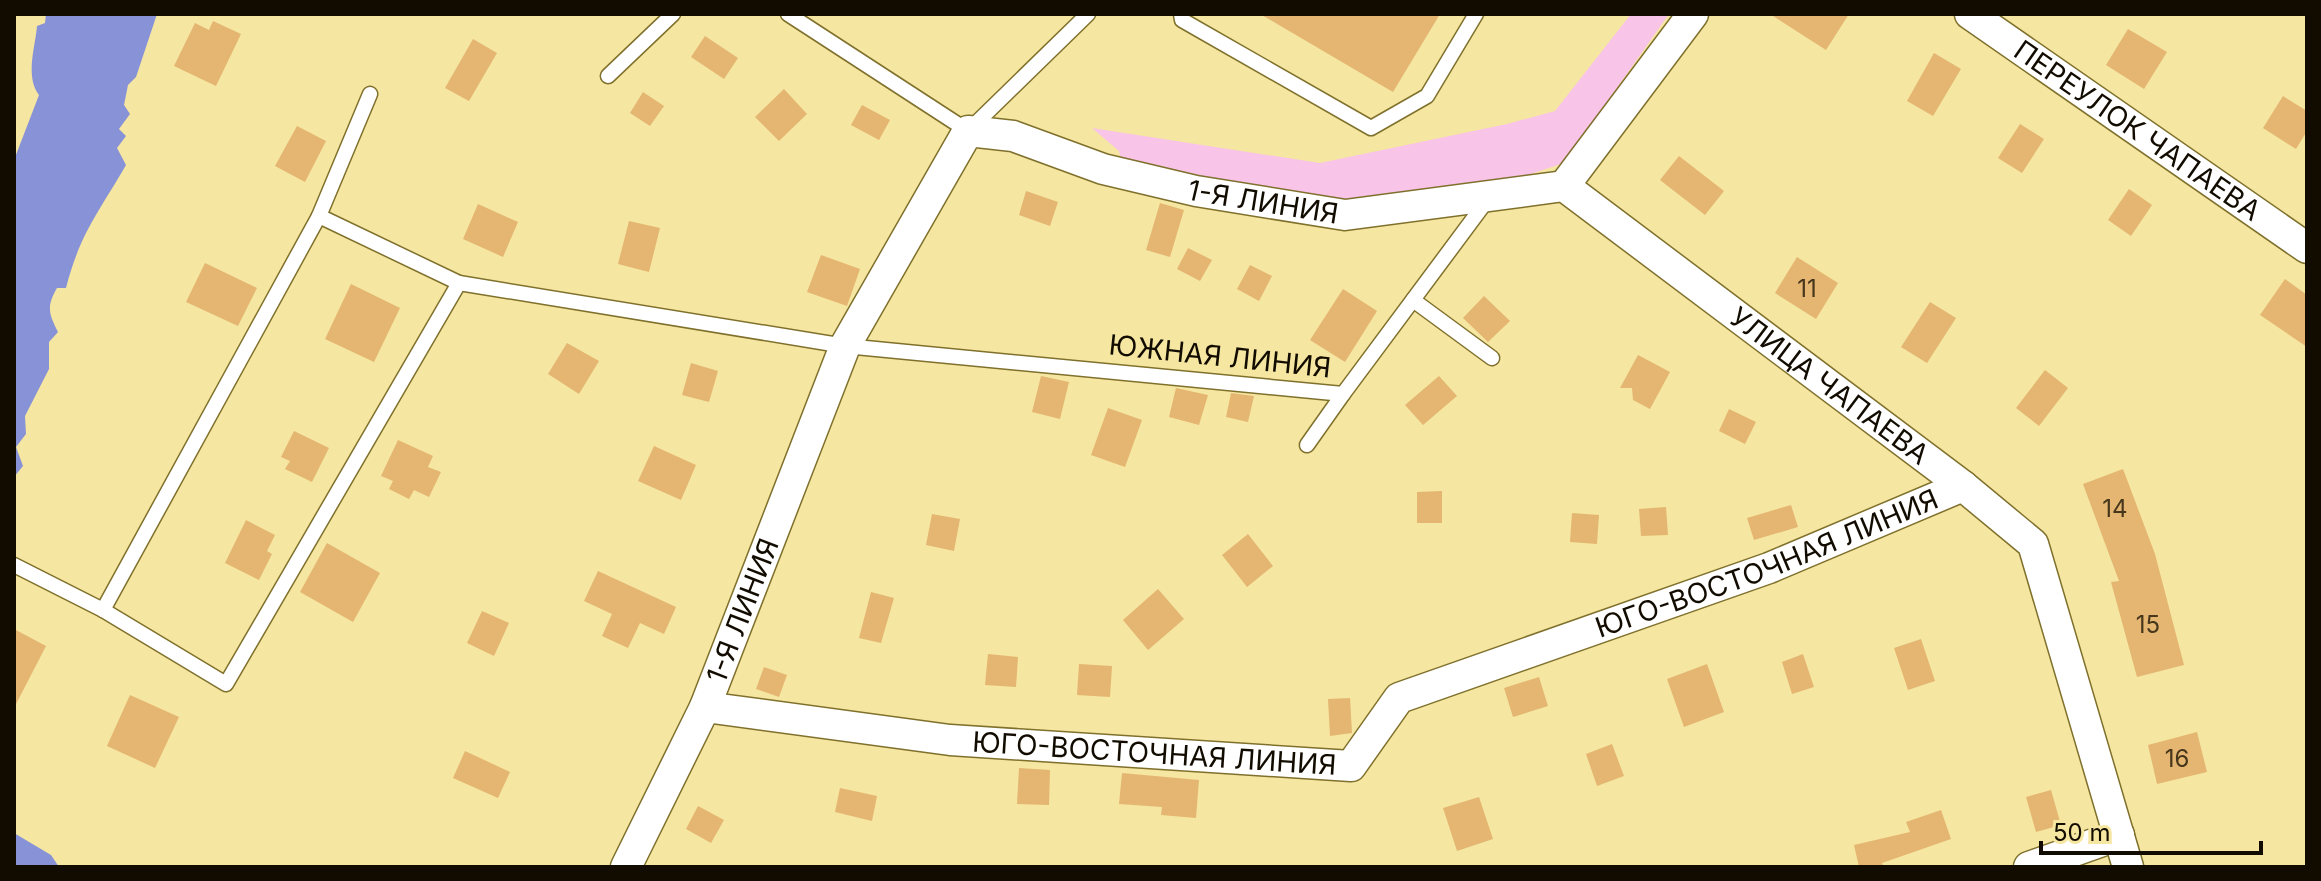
<svg xmlns="http://www.w3.org/2000/svg" width="2321" height="881" font-family="Inter,sans-serif">
	<style>
		.green { fill: #f8c4e8 }
		.water { fill: #8892d7 }
		.building { fill: #e4b671 }
		.lines { fill: none; stroke-linecap: round; stroke-linejoin: round }
		.lane-casing { stroke: #7f702c; stroke-width: 17 }
		.street-casing { stroke: #7f702c; stroke-width: 33 }
		.lane { stroke: #fff; stroke-width: 14 }
		.street { stroke: #fff; stroke-width: 30 }
		.labels { text-anchor: middle; dominant-baseline: central; stroke-width: 6; stroke-linejoin: round; paint-order: stroke }
		.number-label { font-size: 24px; fill: #46361c }
		.street-label { font-size: 28px; fill: #120c00; stroke: #f5e6a1 }
	</style>
	<rect width="100%" height="100%" fill="#f5e6a1"/>
	<!-- green -->
	<polygon class="green" points="1631,14 1669,14 1564,163 1491,187 1347,209 1123,167 1119,151 1092,128 1320,163 1507,124 1555,111"/>
	<!-- water -->
	<g class="water">
		<path d="M 46,14 L 157,14 L 136,77 L 128,85 L 124,105 L 130,114 L 119,129 L 126,136 L 117,148 L 126,165 C 99,212 80,233 66,288 L 57,288 C 46,307 49,314 58,332 L 49,342 L 49,369 L 25,416 L 26,434 L 16,447 L 23,466 L 14,477 L 14,160 L 39,95 C 25,76 35,49 37,26 L 45,23 Z"/>
		<polygon points="14,833 51,855 59,867 14,867"/>
	</g>
	<!-- building -->
	<g class="building">
		<polygon points="1260,14 1440,14 1393,92"/>
		<polygon points="1770,14 1849,14 1826,50"/>
		<polygon points="213,21 241,34 216,86 174,66 195,23 209,30"/>
		<polygon points="2128,29 2167,52 2144,89 2106,65"/>
		<polygon points="705,36 738,58 724,79 691,57"/>
		<polygon points="473,39 497,53 469,101 445,88"/>
		<polygon points="1934,53 1961,69 1933,116 1907,101"/>
		<polygon points="784,89 807,114 779,141 755,117"/>
		<polygon points="643,92 664,106 650,126 630,113"/>
		<polygon points="2283,96 2307,111 2307,131 2296,149 2263,128"/>
		<polygon points="862,105 890,120 879,140 851,125"/>
		<polygon points="2020,124 2044,139 2022,173 1998,158"/>
		<polygon points="297,126 326,141 305,182 275,166"/>
		<polygon points="1679,156 1724,191 1705,215 1660,180"/>
		<polygon points="2129,189 2152,205 2131,236 2108,220"/>
		<polygon points="1026,191 1058,202 1050,226 1019,215"/>
		<polygon points="1160,203 1184,210 1170,257 1146,250"/>
		<polygon points="478,204 518,222 503,257 463,239"/>
		<polygon points="629,221 660,228 649,272 618,264"/>
		<polygon points="1188,248 1212,260 1200,281 1177,269"/>
		<polygon points="821,255 860,269 847,306 807,292"/>
		<polygon points="1797,257 1838,283 1816,319 1775,293"/>
		<polygon points="205,263 257,288 238,326 186,302"/>
		<polygon points="1250,265 1272,276 1259,301 1237,289"/>
		<polygon points="2285,279 2307,295 2307,347 2260,315"/>
		<polygon points="351,284 400,308 374,362 325,339"/>
		<polygon points="1343,289 1377,311 1345,362 1310,340"/>
		<polygon points="1484,296 1510,321 1488,342 1463,318"/>
		<polygon points="1930,302 1956,318 1927,363 1901,347"/>
		<polygon points="567,343 599,361 579,394 548,374"/>
		<polygon points="1638,355 1670,372 1650,409 1633,400 1632,388 1620,388"/>
		<polygon points="691,363 718,371 709,402 682,395"/>
		<polygon points="2045,370 2068,388 2039,426 2016,408"/>
		<polygon points="1041,376 1069,382 1060,419 1032,412"/>
		<polygon points="1439,376 1457,396 1423,425 1405,405"/>
		<polygon points="1176,388 1208,395 1199,425 1169,417"/>
		<polygon points="1231,393 1254,396 1248,422 1226,417"/>
		<polygon points="1108,408 1142,420 1125,467 1091,455"/>
		<polygon points="1729,409 1756,422 1745,444 1719,431"/>
		<polygon points="294,431 329,448 312,482 285,469 290,461 281,457"/>
		<polygon points="398,440 433,456 428,467 441,472 429,497 414,490 409,499 389,489 393,481 381,476"/>
		<polygon points="654,446 696,465 681,500 638,481"/>
		<polygon points="2123,469 2155,554 2184,665 2137,677 2111,582 2119,581 2083,484"/>
		<polygon points="1442,491 1442,523 1417,523 1417,492"/>
		<polygon points="1791,505 1798,527 1754,540 1747,518"/>
		<polygon points="1666,507 1668,535 1641,536 1639,509"/>
		<polygon points="1572,513 1599,515 1597,544 1570,542"/>
		<polygon points="932,514 960,519 954,551 926,545"/>
		<polygon points="246,520 275,535 267,551 272,554 259,580 225,563"/>
		<polygon points="1248,534 1273,566 1247,587 1222,555"/>
		<polygon points="327,543 380,573 353,622 300,592"/>
		<polygon points="598,571 676,607 664,634 640,623 628,648 602,636 612,614 584,601"/>
		<polygon points="1158,589 1184,619 1148,650 1123,620"/>
		<polygon points="871,592 894,598 881,643 859,638"/>
		<polygon points="482,611 509,623 494,656 467,643"/>
		<polygon points="14,629 46,646 14,708"/>
		<polygon points="1921,639 1935,681 1908,690 1894,648"/>
		<polygon points="988,654 1018,657 1016,687 985,685"/>
		<polygon points="1803,654 1814,687 1792,694 1782,662"/>
		<polygon points="1079,664 1112,666 1110,697 1077,695"/>
		<polygon points="1707,664 1724,712 1684,727 1667,679"/>
		<polygon points="764,667 787,675 779,697 756,689"/>
		<polygon points="1539,677 1548,706 1513,717 1504,688"/>
		<polygon points="130,695 179,717 155,768 107,746"/>
		<polygon points="1350,698 1352,733 1330,736 1328,699"/>
		<polygon points="2197,732 2207,772 2157,784 2148,745"/>
		<polygon points="1612,744 1624,776 1597,786 1586,754"/>
		<polygon points="465,751 510,772 498,798 453,778"/>
		<polygon points="1019,768 1050,770 1049,805 1017,804"/>
		<polygon points="1122,773 1199,780 1196,818 1161,815 1162,807 1119,804"/>
		<polygon points="840,788 877,796 872,821 835,812"/>
		<polygon points="2051,790 2061,825 2036,832 2026,797"/>
		<polygon points="1479,797 1493,839 1457,851 1443,808"/>
		<polygon points="698,806 724,820 711,843 686,829"/>
		<polygon points="1941,810 1951,839 1882,863 1884,867 1859,867 1854,845 1910,832 1906,822"/>
	</g>
	<g class="lines">
		<!-- lane casing -->
		<g class="lane-casing">
			<g id="lane">
				<polyline points="788,14 968,131 1088,14"/>
				<polyline points="1181,14 1182,20 1371,128 1427,96 1476,14"/>
				<polyline points="608,76 673,14"/>
				<polyline points="319,216 459,283 845,346 1343,394 1488,199"/>
				<polyline points="1413,300 1492,358"/>
				<polyline points="1307,445 1343,394"/>
				<polyline points="14,565 103,610 226,684 459,283"/>
				<polyline points="103,610 319,216 370,94"/>
			</g>
		</g>
		<!-- street casing -->
		<g class="street-casing">
			<g id="street">
				<path id="s1" d="M 1970,14 L 2307,248"/>
				<path id="s2" d="M 1564,186 L 1963,486 L 2033,544 L 2128,867"/>
				<polyline points="1564,186 1693,14"/>
				<path id="s3" d="M 705,707 L 950,740 L 1351,766 L 1399,698 L 1769,568 L 1963,486"/>
				<path id="s4" d="M 626,867 L 705,707 L 845,346 L 968,131 L 1013,136 L 1103,169 L 1196,191 L 1345,215 L 1564,186"/>
				<polyline points="2029,867 2119,835"/>
			</g>
		</g>
		<!-- lane -->
		<use href="#lane" class="lane"/>
		<!-- street -->
		<use href="#street" class="street"/>
	</g>
	<g class="labels">
		<!-- number labels -->
		<g class="number-label">
			<text x="1807" y="288">11</text>
			<text x="2115" y="508">14</text>
			<text x="2148" y="624">15</text>
			<text x="2177" y="758">16</text>
		</g>
		<!-- street labels -->
		<g class="street-label">
			<text stroke="none"><textPath href="#s1" startOffset="204">ПЕРЕУЛОК ЧАПАЕВА</textPath></text>
			<text stroke="none"><textPath href="#s4" startOffset="1118">1-Я ЛИНИЯ</textPath></text>
			<text transform="translate(1220 356) rotate(6)">ЮЖНАЯ ЛИНИЯ</text>
			<text stroke="none"><textPath href="#s2" startOffset="332">УЛИЦА ЧАПАЕВА</textPath></text>
			<text stroke="none"><textPath href="#s3" startOffset="1124">ЮГО-ВОСТОЧНАЯ ЛИНИЯ</textPath></text>
			<text stroke="none"><textPath href="#s4" startOffset="282">1-Я ЛИНИЯ</textPath></text>
			<text stroke="none"><textPath href="#s3" startOffset="452">ЮГО-ВОСТОЧНАЯ ЛИНИЯ</textPath></text>
		</g>
	</g>
	<!-- border -->
	<rect width="2321" height="881" fill="none" stroke="#120c00" stroke-width="32"/>
	<!-- scale -->
	<path d="M2041 841v12h220v-12" fill="none" stroke="#120c00" stroke-width="4"/>
	<text x="2053" y="841" font-size="24" fill="#120c00" stroke="#f5e6a1" stroke-width="6" paint-order="stroke">50 m</text>
</svg>
